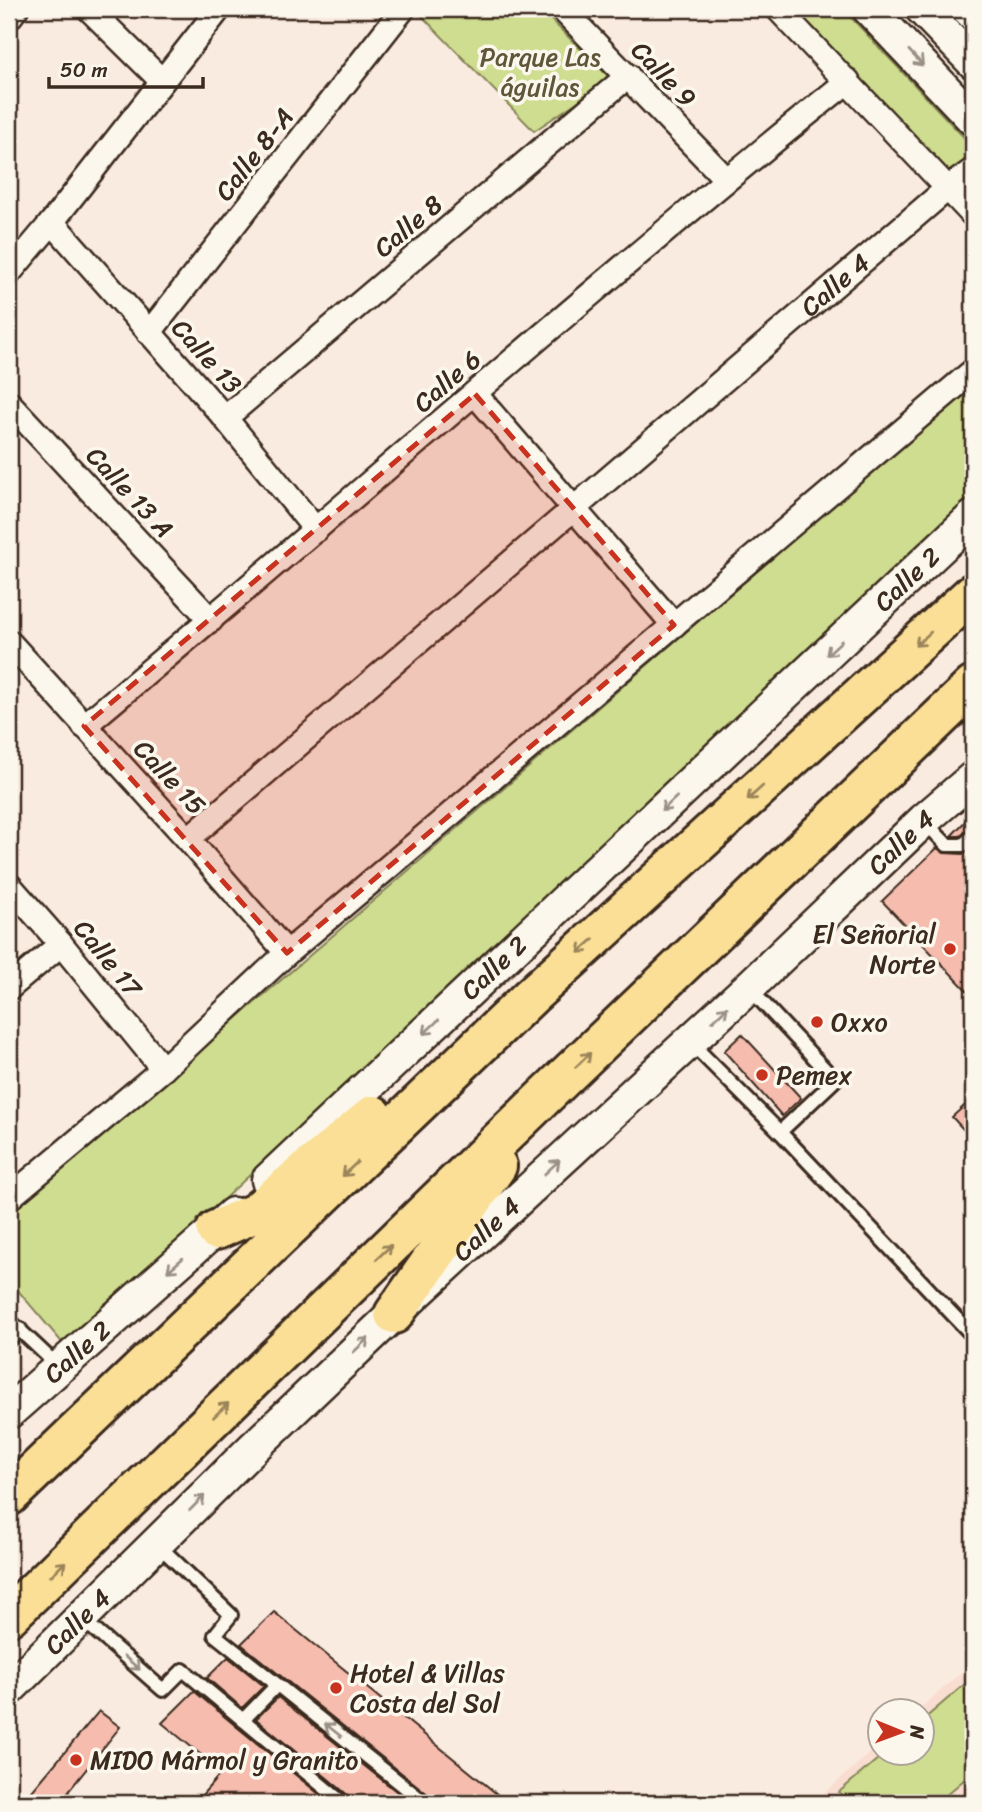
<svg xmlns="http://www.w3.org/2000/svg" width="982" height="1812" font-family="Sriracha,sans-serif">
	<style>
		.built { fill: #f9ddd1 }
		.green { fill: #cfdd90; stroke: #858457; stroke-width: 2 }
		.building { fill: #f6bcae; stroke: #3b2a1e; stroke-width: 2 }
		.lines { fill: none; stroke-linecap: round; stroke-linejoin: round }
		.lane-casing { stroke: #3b2a1e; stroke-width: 18 }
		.street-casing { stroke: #3b2a1e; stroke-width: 28 }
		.secondary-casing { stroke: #3b2a1e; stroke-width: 37 }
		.highway-casing { stroke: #3b2a1e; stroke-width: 44 }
		.lane { stroke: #fbf7ec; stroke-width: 12 }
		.street { stroke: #fbf7ec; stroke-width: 23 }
		.secondary { stroke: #fbf7ec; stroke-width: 32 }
		.highway { stroke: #fbdf96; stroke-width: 38 }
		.oneway { stroke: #9b9085 }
		.oneway2 { stroke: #9b845a }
		.marked { fill: #c8321e; fill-opacity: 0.2; stroke: #c8321e; stroke-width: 5; stroke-dasharray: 14 9; stroke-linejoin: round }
		.poi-dot { fill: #c8321e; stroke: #fbf7ec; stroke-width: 2.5 }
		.labels { text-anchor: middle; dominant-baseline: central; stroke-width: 7; stroke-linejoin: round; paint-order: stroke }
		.park-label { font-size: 26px; fill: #60573a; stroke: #fbf7ec }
		.street-label { font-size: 26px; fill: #3b2a1e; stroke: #fbf7ec }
		.poi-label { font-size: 26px; fill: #3b2a1e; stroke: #fbf7ec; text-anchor: start }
	</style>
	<rect width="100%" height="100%" fill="#faebe0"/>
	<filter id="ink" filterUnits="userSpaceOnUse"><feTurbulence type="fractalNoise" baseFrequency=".0143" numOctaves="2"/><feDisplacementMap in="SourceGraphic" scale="14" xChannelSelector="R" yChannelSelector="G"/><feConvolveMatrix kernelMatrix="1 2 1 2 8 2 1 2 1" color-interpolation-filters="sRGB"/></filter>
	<g filter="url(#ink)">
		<!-- built -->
		<polygon class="built" points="973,1662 973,1803 813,1803 880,1744 880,1752 922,1752 922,1710 918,1710"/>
		<!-- green -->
		<g class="green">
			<polygon points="415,9 540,9 611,79 534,131"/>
			<polygon points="788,9 843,9 973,147 973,203"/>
			<polygon points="973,385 973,494 886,586 65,1346 9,1280 9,1214"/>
			<polygon points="965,1684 973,1694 973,1772 937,1803 850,1803 839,1792 885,1753 922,1752 923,1720"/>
		</g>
		<!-- building -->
		<g class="building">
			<polygon points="973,813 973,827 960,836 951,836"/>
			<polygon points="937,848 944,853 963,854 973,848 973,997 882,901"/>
			<polygon points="742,1034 801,1098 782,1116 724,1051"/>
			<polygon points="973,1098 973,1140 952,1117"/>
			<polygon points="274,1612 508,1803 434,1803 430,1796 241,1644"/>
			<polygon points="228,1657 264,1686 242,1708 207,1678"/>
			<polygon points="194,1691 237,1727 330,1803 195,1803 222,1772 162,1723"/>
			<polygon points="278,1697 411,1803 352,1803 349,1796 256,1719"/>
			<polygon points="99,1711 120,1727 68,1792 79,1803 22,1803"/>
		</g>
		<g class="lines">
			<!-- lane casing -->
			<g class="lane-casing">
				<g id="lane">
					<polyline points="924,821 947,845 963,845 973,836"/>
					<polyline points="749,988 835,1080 780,1132"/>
					<polyline points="690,1042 780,1132 973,1336"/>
					<polyline points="9,1320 59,1367"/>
					<polyline points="9,1340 20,1329"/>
					<polyline points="156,1543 231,1615 215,1635 425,1803"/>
					<polyline points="81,1618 163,1690 183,1670 343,1803"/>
					<polyline points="243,1720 277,1685"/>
				</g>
			</g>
			<!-- street casing -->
			<g class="street-casing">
				<g id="street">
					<polyline points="89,9 162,81"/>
					<polyline points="562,9 726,179"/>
					<polyline points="778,9 973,215"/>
					<polyline points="962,9 973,20"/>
					<polyline points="9,18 16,9"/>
					<polyline points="52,222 225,418 316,530"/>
					<polyline points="9,273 52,222 219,9"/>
					<polyline points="149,333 403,9"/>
					<polyline points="475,394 674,625"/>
					<polyline points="9,403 211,620"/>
					<polyline points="225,418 628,76"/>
					<polyline points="9,642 188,839 287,953"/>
					<path d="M 84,726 C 340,512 588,290 848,81"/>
					<path id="s1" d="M 188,839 L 948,188 L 973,170"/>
					<polyline points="9,885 61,944 163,1069"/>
					<polyline points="9,988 61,944"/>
					<polyline points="9,1198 163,1069 287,953 973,371"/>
				</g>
			</g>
			<!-- secondary casing -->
			<g class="secondary-casing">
				<g id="secondary">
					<polyline points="869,9 973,119"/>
					<polyline points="922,9 973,62"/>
					<path id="s2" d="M 268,1180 L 973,517"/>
					<path id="s3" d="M 9,1412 L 233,1214"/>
					<path id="s4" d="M 9,1689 L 252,1449 L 394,1314 L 749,987 L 924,820 L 973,778"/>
				</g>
			</g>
			<!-- highway casing -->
			<g class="highway-casing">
				<g id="highway">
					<polyline points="216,1230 255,1213 373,1115"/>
					<polyline points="394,1314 497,1166"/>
					<polyline points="9,1496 531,996 973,593"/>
					<polyline points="9,1616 546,1095 973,686"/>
				</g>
			</g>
			<!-- lane -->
			<use href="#lane" class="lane"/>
			<!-- street -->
			<use href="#street" class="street"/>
			<!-- secondary -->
			<use href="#secondary" class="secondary"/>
			<!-- highway -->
			<use href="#highway" class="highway"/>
		</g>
		<!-- one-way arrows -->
		<defs><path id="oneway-shaft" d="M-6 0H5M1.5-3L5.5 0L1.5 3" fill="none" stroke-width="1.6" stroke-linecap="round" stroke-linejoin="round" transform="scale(1.75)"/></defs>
		<g class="oneway">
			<use href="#oneway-shaft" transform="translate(916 58) rotate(47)"/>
			<use href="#oneway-shaft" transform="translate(834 648) rotate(137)"/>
			<use href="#oneway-shaft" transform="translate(669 804) rotate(137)"/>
			<use href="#oneway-shaft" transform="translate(720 1014) rotate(-43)"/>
			<use href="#oneway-shaft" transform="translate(431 1027) rotate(137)"/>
			<use href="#oneway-shaft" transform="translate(552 1167) rotate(-43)"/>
			<use href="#oneway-shaft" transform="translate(175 1265) rotate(139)"/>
			<use href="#oneway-shaft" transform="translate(361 1345) rotate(-44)"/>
			<use href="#oneway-shaft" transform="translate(197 1503) rotate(-45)"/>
			<use href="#oneway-shaft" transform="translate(132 1663) rotate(41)"/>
			<use href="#oneway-shaft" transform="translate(333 1730) rotate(-141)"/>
		</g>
		<g class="oneway2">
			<use href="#oneway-shaft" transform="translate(923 639) rotate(138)"/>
			<use href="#oneway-shaft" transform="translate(755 793) rotate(138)"/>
			<use href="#oneway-shaft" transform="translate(586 946) rotate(138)"/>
			<use href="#oneway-shaft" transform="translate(583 1060) rotate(-44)"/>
			<use href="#oneway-shaft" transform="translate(350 1169) rotate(136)"/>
			<use href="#oneway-shaft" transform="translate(384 1252) rotate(-44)"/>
			<use href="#oneway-shaft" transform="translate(221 1410) rotate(-44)"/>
			<use href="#oneway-shaft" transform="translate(58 1569) rotate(-44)"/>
		</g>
	</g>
	<!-- marked area -->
	<path class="marked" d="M 475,394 L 674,625 L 287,953 L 84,726 Z"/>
	<!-- markers -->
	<g class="poi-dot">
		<circle cx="950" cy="949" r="7"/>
		<circle cx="817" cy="1022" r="7"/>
		<circle cx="762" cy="1075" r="7"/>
		<circle cx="336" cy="1688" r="7"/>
		<circle cx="76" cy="1760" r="7"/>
	</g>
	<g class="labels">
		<!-- park labels -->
		<g class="park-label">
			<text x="540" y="57">Parque Las<tspan x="540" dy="30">águilas</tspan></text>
		</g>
		<!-- street labels -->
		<g class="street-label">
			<text transform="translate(664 74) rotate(46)">Calle 9</text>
			<text transform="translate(254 154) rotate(-52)">Calle 8-A</text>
			<text transform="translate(408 226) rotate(-40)">Calle 8</text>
			<text stroke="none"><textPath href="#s1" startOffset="852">Calle 4</textPath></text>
			<text transform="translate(207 356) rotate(48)">Calle 13</text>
			<text transform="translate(447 381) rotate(-41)">Calle 6</text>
			<text transform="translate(130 492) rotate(47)">Calle 13 A</text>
			<text stroke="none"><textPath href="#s2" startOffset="877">Calle 2</textPath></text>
			<text transform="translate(170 777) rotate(47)">Calle 15</text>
			<text stroke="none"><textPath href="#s4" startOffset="1230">Calle 4</textPath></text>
			<text transform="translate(108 958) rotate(51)">Calle 17</text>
			<text stroke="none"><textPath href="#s2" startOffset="310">Calle 2</textPath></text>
			<text stroke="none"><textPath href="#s4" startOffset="663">Calle 4</textPath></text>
			<text stroke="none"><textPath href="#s3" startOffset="91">Calle 2</textPath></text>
			<text stroke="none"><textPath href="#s4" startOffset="96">Calle 4</textPath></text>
		</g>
		<!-- poi labels -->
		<g class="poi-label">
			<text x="936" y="934" text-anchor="end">El Señorial<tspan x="936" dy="30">Norte</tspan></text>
			<text x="831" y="1022">Oxxo</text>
			<text x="776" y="1075">Pemex</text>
			<text x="350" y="1673">Hotel &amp; Villas<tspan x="350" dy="30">Costa del Sol</tspan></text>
			<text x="90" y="1760">MIDO Mármol y Granito</text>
		</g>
	</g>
	<!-- margin -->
	<rect width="982" height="1812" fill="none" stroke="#fbf7ec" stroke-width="35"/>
	<rect x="18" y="18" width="947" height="1777" fill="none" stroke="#3b2a1e" stroke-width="2.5" filter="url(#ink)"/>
	<!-- north arrow -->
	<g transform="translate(901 1732) rotate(91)"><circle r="33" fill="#fbf7ec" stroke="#aea59a" stroke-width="2"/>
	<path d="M0-5L12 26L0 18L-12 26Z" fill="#c8321e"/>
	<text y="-10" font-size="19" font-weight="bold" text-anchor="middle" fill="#3b2a1e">N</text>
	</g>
	<!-- scale -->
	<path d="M49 77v10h154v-10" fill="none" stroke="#3b2a1e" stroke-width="3.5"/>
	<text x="60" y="77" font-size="21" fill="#3b2a1e" stroke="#fbf7ec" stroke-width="5" paint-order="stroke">50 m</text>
</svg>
